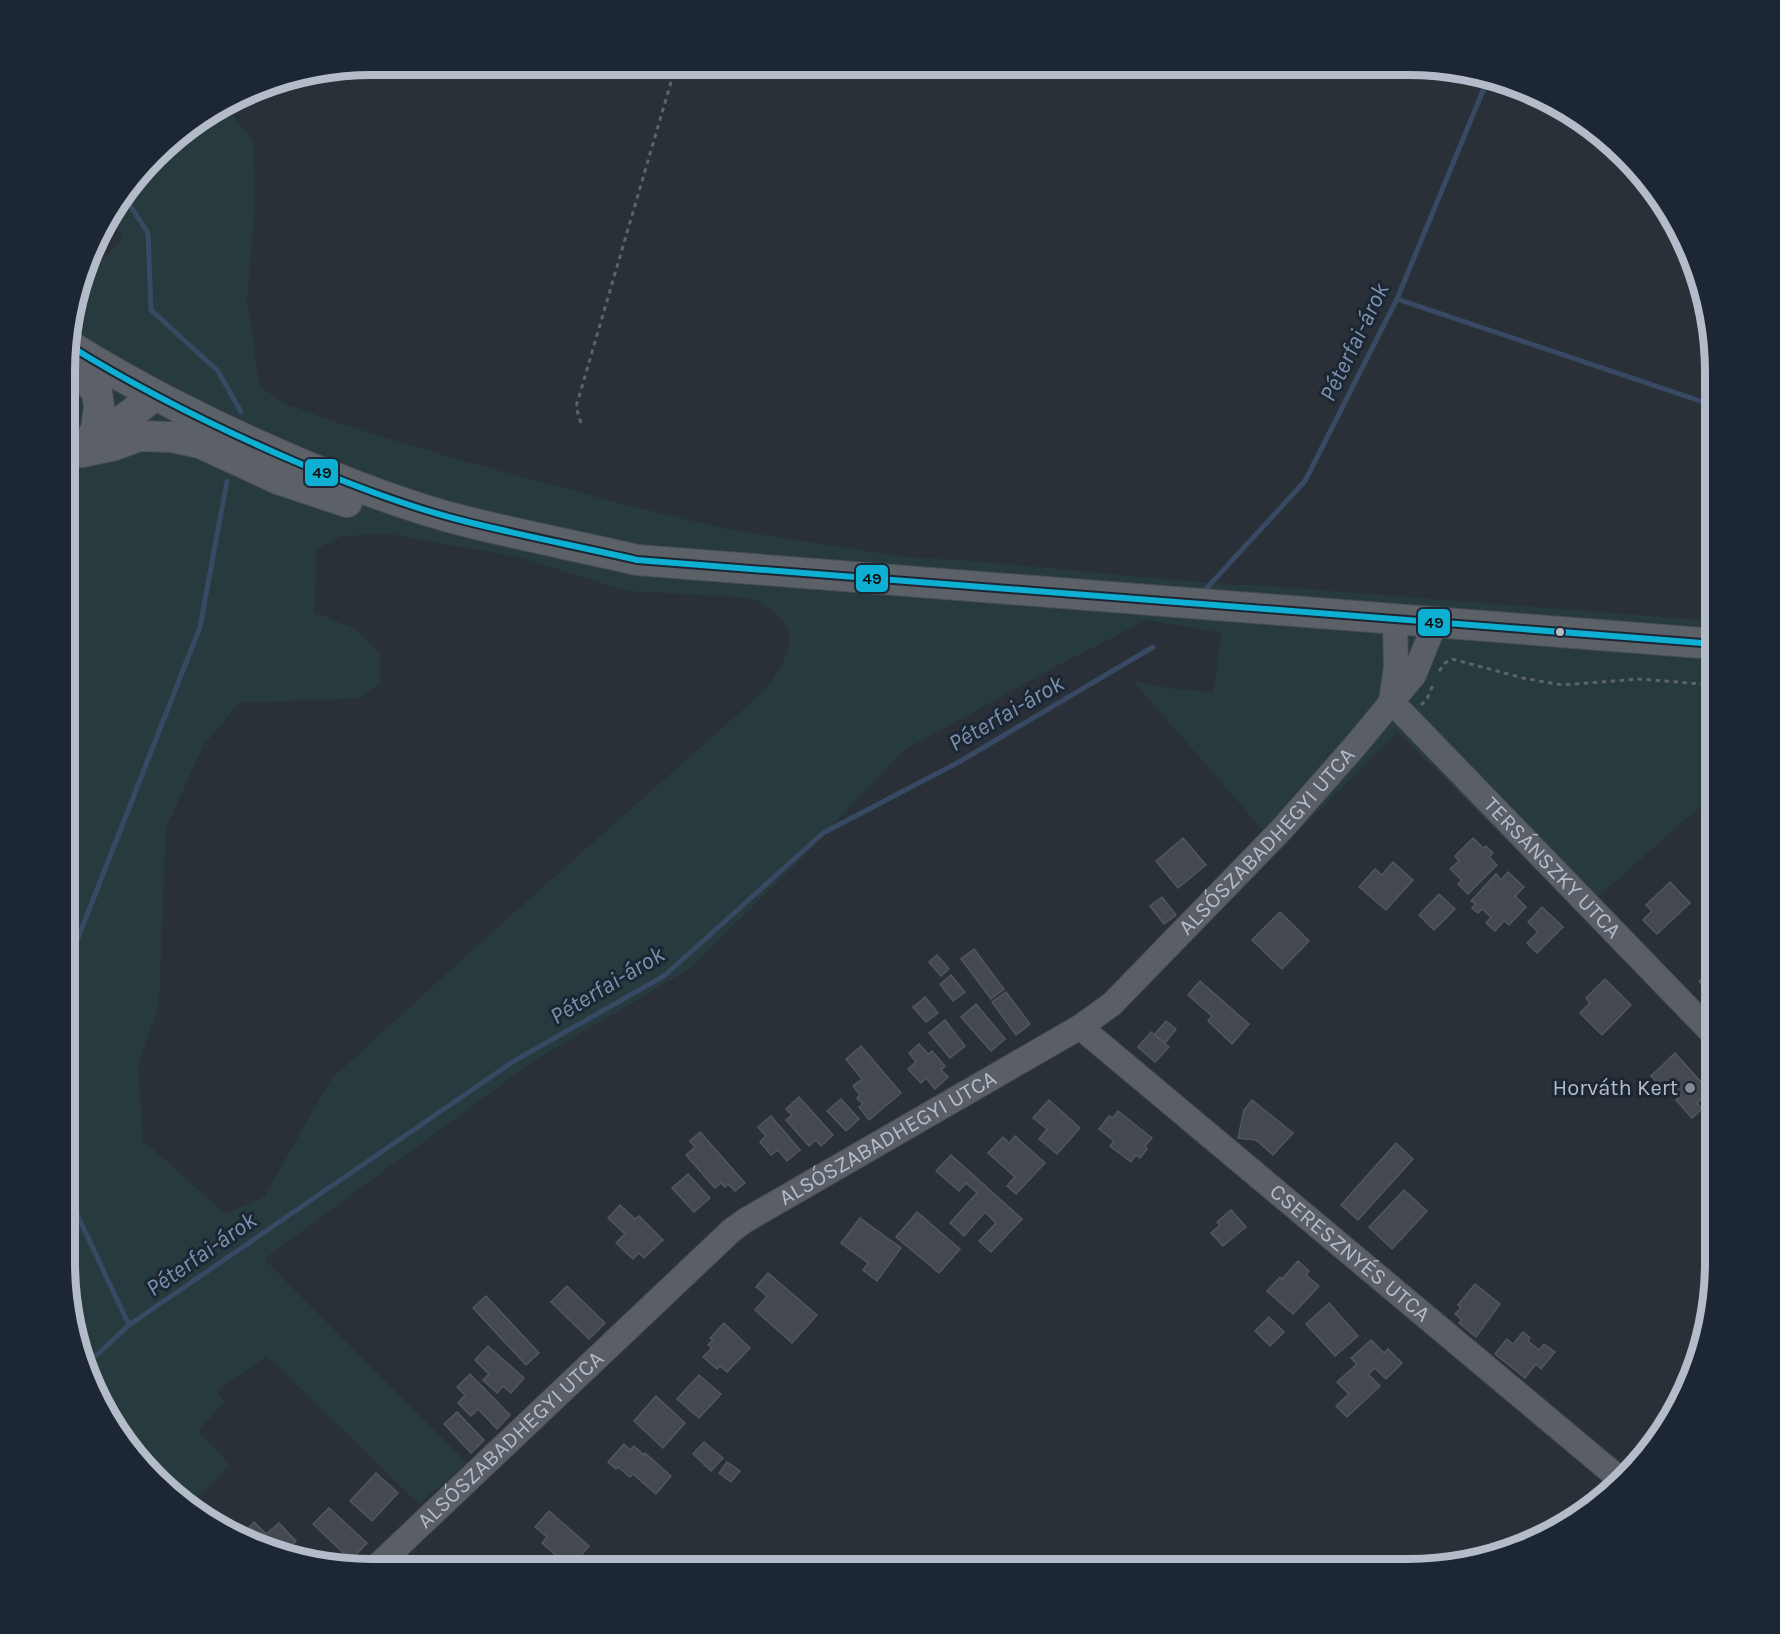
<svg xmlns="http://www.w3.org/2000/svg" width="1780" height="1634" font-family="Karla,sans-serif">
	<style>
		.green { fill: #273a3e; fill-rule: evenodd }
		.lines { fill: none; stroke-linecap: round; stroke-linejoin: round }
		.stream { stroke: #384963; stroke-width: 5 }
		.building { fill: #444950; stroke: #52575f; stroke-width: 1.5 }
		.minor-casing { stroke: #484c53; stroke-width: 26 }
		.major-casing { stroke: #484c55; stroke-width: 32 }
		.path { stroke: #5d636a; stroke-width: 3; stroke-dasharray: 4.5 4.5; stroke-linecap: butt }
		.minor { stroke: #5a5e66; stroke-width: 24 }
		.major { stroke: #5c6168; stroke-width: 30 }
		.bus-1-casing { stroke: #1d2633; stroke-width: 10 }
		.bus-1 { stroke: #0dafd3; stroke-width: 6 }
		.bus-dot { fill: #b4bcc9; stroke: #1d2633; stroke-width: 2 }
		.poi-dot { fill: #848b96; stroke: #1d2633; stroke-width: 2 }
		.labels { text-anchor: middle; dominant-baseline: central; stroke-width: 6; stroke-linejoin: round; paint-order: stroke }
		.street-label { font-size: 22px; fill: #b4bcc9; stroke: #1d2633 }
		.poi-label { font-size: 22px; fill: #b4bcc9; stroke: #1d2633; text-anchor: end }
		.water-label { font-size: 24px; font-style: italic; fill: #7c92b1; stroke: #1d2633 }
		.rim { fill: none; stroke: #b4bcc9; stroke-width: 8 }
		.line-badge { stroke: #1d2633; stroke-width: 2 }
		.pale-badge-label { font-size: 16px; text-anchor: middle; font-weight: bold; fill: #111 }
	</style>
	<rect width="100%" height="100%" fill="#2a3038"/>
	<!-- green -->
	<path class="green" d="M 227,107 L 253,142 L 255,203 L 247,300 L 260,386 L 283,403 L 344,425 L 453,458 L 619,503 L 726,529 L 905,557 L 974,561 L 1228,585 L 1253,585 L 1715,621 L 1715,793 L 1580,913 L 1397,732 L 1280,850 L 1133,681 L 1175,689 L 1213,692 L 1222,633 L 1147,620 L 1059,665 L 903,751 L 796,864 L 689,969 L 534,1061 L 264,1259 L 467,1463 L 419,1504 L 267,1356 L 217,1391 L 225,1402 L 198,1431 L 230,1465 L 191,1504 L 141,1465 L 88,1379 L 65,1282 L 70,312 L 81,283 L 122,239 L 111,212 L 169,141 ZM 388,534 L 518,557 L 627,591 L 752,598 C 804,627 796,644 766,689 L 490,934 L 331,1079 L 264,1197 L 225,1214 L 143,1140 L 138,1065 L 159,1006 L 166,828 L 203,746 L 239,703 L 360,698 L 381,683 L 380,654 L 356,629 L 314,612 L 317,549 L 342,536 Z"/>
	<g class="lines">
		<!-- stream -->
		<g class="stream">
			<polyline points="124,196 148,233 151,310 218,371 241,412"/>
			<polyline points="1397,299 1715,406"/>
			<polyline points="1205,590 1305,481 1397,299 1487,81"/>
			<polyline points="67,966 200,627 227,481"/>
			<polyline points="66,1191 129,1325"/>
			<polyline points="85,1366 129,1325 514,1061 664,976 823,833 959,762 1153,647"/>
		</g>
	</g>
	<!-- building -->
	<g class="building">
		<polygon points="1183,838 1206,865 1178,888 1156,861"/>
		<polygon points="1473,838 1483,848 1486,846 1493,853 1489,857 1497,865 1468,894 1458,884 1462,880 1450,869 1459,861 1455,856"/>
		<polygon points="1393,862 1413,880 1386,910 1359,887 1375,869 1382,875"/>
		<polygon points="1508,872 1524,887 1515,896 1526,907 1509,925 1504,921 1495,931 1486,923 1491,917 1482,909 1478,913 1472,908 1476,904 1471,901 1496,874 1501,880"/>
		<polygon points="1670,882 1690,903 1657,934 1643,920 1652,911 1646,905"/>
		<polygon points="1439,894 1455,909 1434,930 1419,915"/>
		<polygon points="1162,897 1176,915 1164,924 1150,906"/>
		<polygon points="1542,907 1563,927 1537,953 1527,943 1538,932 1528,922"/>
		<polygon points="1280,912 1309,941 1282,969 1252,940"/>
		<polygon points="974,949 1004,989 991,999 961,959"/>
		<polygon points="937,955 949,969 941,976 929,962"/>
		<polygon points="1715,967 1715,1001 1699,981"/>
		<polygon points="951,975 965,992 953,1001 940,984"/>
		<polygon points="1605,979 1631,1005 1602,1035 1580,1013 1590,1003 1586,998"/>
		<polygon points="1200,981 1249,1024 1232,1044 1208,1021 1212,1016 1188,995"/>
		<polygon points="1006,992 1030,1024 1016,1035 992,1002"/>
		<polygon points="925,997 938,1013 926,1022 913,1007"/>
		<polygon points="976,1004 1005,1039 991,1051 961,1017"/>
		<polygon points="945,1020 965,1046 950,1058 929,1033"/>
		<polygon points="1166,1021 1176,1029 1165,1043 1154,1035"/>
		<polygon points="1151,1032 1169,1047 1155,1062 1138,1047"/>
		<polygon points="919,1044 928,1054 932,1051 945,1066 941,1070 948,1077 935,1089 926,1078 921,1083 908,1069 916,1062 909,1053"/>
		<polygon points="861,1046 901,1093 869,1120 859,1107 863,1104 857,1098 860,1095 853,1086 862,1079 846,1059"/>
		<polygon points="1675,1053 1709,1091 1697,1103 1702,1109 1692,1118 1676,1100 1681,1095 1672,1085 1665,1091 1651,1076"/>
		<polygon points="799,1097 833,1135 821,1146 816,1140 809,1146 786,1120 792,1115 786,1109"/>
		<polygon points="841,1099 859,1119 846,1131 827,1111"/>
		<polygon points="1049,1100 1080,1128 1057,1154 1039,1139 1047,1129 1033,1118"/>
		<polygon points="1252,1100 1293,1133 1273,1155 1256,1140 1238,1138 1244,1110"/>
		<polygon points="1118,1111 1152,1138 1145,1146 1147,1149 1140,1158 1136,1155 1131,1162 1110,1146 1114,1141 1099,1129 1109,1116 1113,1118"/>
		<polygon points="771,1116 800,1150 787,1161 778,1150 771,1155 760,1142 766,1136 758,1127"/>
		<polygon points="700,1132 745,1183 735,1191 728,1184 725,1187 721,1183 715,1188 686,1155 695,1147 690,1141"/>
		<polygon points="1015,1136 1045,1163 1016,1194 1007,1186 1015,1177 988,1153 1003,1137 1009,1143"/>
		<polygon points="1396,1143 1413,1159 1358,1220 1341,1205"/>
		<polygon points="951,1155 1022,1219 991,1252 979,1241 996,1223 985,1212 964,1236 950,1223 977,1193 966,1183 959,1191 936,1171"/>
		<polygon points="688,1174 710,1198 694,1212 672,1188"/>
		<polygon points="1404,1190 1427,1211 1392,1249 1369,1227"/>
		<polygon points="620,1205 635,1219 639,1216 663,1240 644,1258 639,1253 633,1259 616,1243 625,1234 608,1218"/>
		<polygon points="1231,1210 1246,1227 1223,1246 1211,1233 1220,1225 1217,1222"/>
		<polygon points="917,1212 960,1249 939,1273 896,1237"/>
		<polygon points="860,1218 901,1248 877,1281 863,1270 868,1263 841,1243"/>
		<polygon points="1298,1261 1309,1271 1306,1275 1319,1286 1293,1314 1267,1291 1280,1277 1282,1279"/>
		<polygon points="768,1273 817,1315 792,1343 755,1310 767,1296 756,1287"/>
		<polygon points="1475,1284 1500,1304 1476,1337 1459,1323 1462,1320 1455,1314 1461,1308 1458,1305"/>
		<polygon points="567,1286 605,1323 589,1339 551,1302"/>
		<polygon points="486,1296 539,1353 526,1365 473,1308"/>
		<polygon points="1329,1303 1358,1336 1335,1356 1306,1324"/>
		<polygon points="1269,1317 1284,1332 1270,1346 1255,1331"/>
		<polygon points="724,1323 750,1348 727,1372 720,1366 717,1369 703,1357 712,1348 708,1345 713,1340 710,1338"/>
		<polygon points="1523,1332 1530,1338 1528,1341 1539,1350 1544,1344 1555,1352 1541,1369 1536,1364 1525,1378 1495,1354 1507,1339 1513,1344"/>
		<polygon points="1371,1340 1384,1353 1388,1349 1402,1363 1386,1379 1375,1368 1368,1374 1380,1386 1347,1417 1336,1406 1349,1394 1337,1382 1357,1364 1351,1358"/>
		<polygon points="488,1346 524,1378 511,1393 503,1386 497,1393 483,1380 489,1374 475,1360"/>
		<polygon points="470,1374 510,1415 497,1429 478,1409 471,1416 458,1403 465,1395 457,1387"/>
		<polygon points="699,1375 721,1394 699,1418 677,1399"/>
		<polygon points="656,1396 685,1423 663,1448 634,1421"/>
		<polygon points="457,1412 484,1440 471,1453 444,1424"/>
		<polygon points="704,1442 723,1458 711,1471 693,1454"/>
		<polygon points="624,1444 630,1450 634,1446 644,1455 645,1453 671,1476 656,1494 633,1474 630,1477 618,1467 616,1469 608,1462"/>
		<polygon points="727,1462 740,1471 731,1482 719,1473"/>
		<polygon points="376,1473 398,1493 372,1521 350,1501"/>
		<polygon points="329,1508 367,1543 351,1560 313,1524"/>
		<polygon points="549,1511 589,1546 570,1568 542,1543 547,1537 535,1527"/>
		<polygon points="254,1522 266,1534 279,1523 296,1541 282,1555 238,1539"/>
		<polygon points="459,1556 473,1569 447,1569"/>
	</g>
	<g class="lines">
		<!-- minor casing -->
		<g class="minor-casing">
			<g id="minor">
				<path id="s1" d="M 1391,701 L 1715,1036"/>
				<polyline points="1391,701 1396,668 1395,620"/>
				<path id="s2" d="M 1080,1027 L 1621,1480"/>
				<path id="s3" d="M 374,1569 L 732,1230 L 746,1220 L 1080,1027 L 1112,1004 L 1282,829 L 1355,746 L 1414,675 L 1435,623"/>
			</g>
		</g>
		<!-- major casing -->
		<g class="major-casing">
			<g id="major">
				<path d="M 70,346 C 144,392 221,430 301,464 C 355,486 411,508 468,522 C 524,536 581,547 637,560 L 1715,644"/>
				<polyline points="70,365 83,375 97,392 99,407 96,430 82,452"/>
				<polyline points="92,444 154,396"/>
				<polyline points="82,452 115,445 139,436 172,437 200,443 278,479 347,502"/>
			</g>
		</g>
		<!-- path -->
		<g class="path">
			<polyline points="581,423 576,407 676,65"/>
			<polyline points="1439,671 1445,663 1452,659 1523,678 1562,685 1639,679 1715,685"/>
			<polyline points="1421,705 1427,699 1433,685"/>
		</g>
		<!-- minor -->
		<use href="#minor" class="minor"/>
		<!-- major -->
		<use href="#major" class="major"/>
		<!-- bus-1 casing -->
		<g class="bus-1-casing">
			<path id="bus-1" d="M 70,346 C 144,392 221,430 301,464 C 355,486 411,508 468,522 C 524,536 581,547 637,560 L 1715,644"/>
		</g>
		<!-- bus-1 -->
		<use href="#bus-1" class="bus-1"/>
	</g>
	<!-- markers -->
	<circle class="bus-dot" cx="1560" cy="632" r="5"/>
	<circle class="poi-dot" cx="1690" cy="1088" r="6"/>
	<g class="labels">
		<!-- street labels -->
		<g class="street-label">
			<text stroke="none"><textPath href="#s3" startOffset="1160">ALSÓSZABADHEGYI UTCA</textPath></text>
			<text stroke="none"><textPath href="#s1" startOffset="232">TERSÁNSZKY UTCA</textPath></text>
			<text stroke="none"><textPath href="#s3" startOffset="674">ALSÓSZABADHEGYI UTCA</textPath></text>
			<text stroke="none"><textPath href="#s2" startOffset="352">CSERESZNYÉS UTCA</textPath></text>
			<text stroke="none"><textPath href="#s3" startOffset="188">ALSÓSZABADHEGYI UTCA</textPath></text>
		</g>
		<!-- poi labels -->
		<g class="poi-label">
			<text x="1678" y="1088">Horváth Kert</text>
		</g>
		<!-- water labels -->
		<g class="water-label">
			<text transform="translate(1354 342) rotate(-64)">Péterfai-árok</text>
			<text transform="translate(1006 713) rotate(-30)">Péterfai-árok</text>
			<text transform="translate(607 985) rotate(-31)">Péterfai-árok</text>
			<text transform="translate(201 1254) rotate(-35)">Péterfai-árok</text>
		</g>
	</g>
	<!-- crop -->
	<path d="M0 0H1780V1634H0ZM372 75H1408A297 297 0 0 1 1705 372V1262A297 297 0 0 1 1408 1559H372A297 297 0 0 1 75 1262V372A297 297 0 0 1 372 75Z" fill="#1d2633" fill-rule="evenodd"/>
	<path class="rim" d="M372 75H1408A297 297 0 0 1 1705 372V1262A297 297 0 0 1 1408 1559H372A297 297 0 0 1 75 1262V372A297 297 0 0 1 372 75Z"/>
	<g class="line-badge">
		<rect x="304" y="458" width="35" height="29" rx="6" fill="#0dafd3"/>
		<rect x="855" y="564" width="34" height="29" rx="6" fill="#0dafd3"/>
		<rect x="1417" y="608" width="34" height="29" rx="6" fill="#0dafd3"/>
	</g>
	<g class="pale-badge-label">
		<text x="322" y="478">49</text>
		<text x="872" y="584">49</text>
		<text x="1434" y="628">49</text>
	</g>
</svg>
